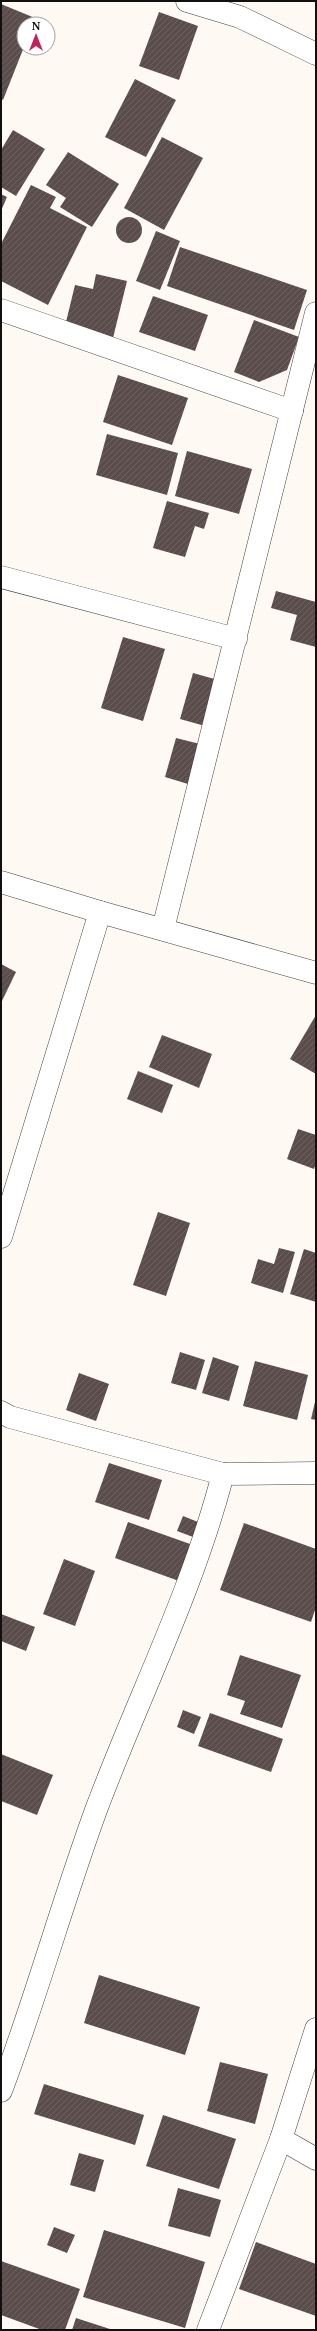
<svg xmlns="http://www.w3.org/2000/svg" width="317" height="2331" font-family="'Noto Serif',serif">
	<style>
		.building { fill: url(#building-hatch) }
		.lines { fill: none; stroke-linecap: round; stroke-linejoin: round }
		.minor-casing { stroke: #434343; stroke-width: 23 }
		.minor { stroke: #fff; stroke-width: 22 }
	</style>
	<defs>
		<pattern id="building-hatch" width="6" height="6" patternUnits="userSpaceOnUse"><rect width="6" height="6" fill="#5a4d4b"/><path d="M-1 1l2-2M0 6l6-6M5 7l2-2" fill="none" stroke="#6d6261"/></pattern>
	</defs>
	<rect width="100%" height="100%" fill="#fff9f3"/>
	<!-- building -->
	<g class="building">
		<polygon points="1,4 35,18 33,24 24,24 24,47 3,100 1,99"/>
		<polygon points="159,12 198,26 179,80 139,66"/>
		<polygon points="135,79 176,100 146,157 105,137"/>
		<polygon points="13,130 45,149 16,196 1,187 1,150"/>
		<polygon points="162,137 203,158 164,230 124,208"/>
		<polygon points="68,152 119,184 92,227 60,207 66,198 46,185"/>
		<polygon points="31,185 56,197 50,208 87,227 48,305 1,281 1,244"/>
		<polygon points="1,194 7,197 1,211"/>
		<circle cx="129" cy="230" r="13"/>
		<polygon points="156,231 180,241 160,290 136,281"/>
		<polygon points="180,247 307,290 294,330 167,286"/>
		<polygon points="96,274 127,281 113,338 65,326 75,285 93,289"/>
		<polygon points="153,296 208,315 195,351 139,332"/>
		<polygon points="254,320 299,337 287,370 259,382 234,372"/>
		<polygon points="118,375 188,398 172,445 103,422"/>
		<polygon points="107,434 178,453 167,495 96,475"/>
		<polygon points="187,451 252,469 239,514 175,496"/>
		<polygon points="167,501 209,513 204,529 195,526 185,557 153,548"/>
		<polygon points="276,591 316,602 316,647 290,640 297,615 271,608"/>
		<polygon points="123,637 165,649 143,721 101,708"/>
		<polygon points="193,673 218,680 205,726 180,719"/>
		<polygon points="176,738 200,744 188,784 165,777"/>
		<polygon points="1,964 16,972 1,1003"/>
		<polygon points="316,1015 316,1074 290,1059"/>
		<polygon points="162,1035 212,1054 199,1088 149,1067"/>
		<polygon points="138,1071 173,1085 162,1113 127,1099"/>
		<polygon points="298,1129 316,1135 316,1163 314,1169 287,1159"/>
		<polygon points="158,1212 190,1223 166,1296 133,1285"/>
		<polygon points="279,1248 295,1252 283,1293 251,1283 258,1259 274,1264"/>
		<polygon points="304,1249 316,1253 316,1302 290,1294"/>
		<polygon points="180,1352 205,1360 196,1390 171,1383"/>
		<polygon points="213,1357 239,1366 229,1401 202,1393"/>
		<polygon points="255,1361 308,1375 297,1420 243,1406"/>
		<polygon points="79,1373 109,1384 96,1421 66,1410"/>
		<polygon points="315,1402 316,1403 316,1420 311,1419"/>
		<polygon points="109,1463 162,1480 149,1520 95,1502"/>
		<polygon points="183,1516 198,1522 193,1537 177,1531"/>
		<polygon points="128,1522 193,1545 179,1581 115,1558"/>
		<polygon points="244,1523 316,1549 316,1607 311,1622 220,1590"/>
		<polygon points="64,1559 95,1571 75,1626 43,1614"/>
		<polygon points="1,1614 35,1627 26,1651 1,1641"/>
		<polygon points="240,1655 301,1675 282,1728 240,1714 245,1701 227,1695"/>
		<polygon points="183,1710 201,1717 194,1734 177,1727"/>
		<polygon points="210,1713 283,1739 271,1772 198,1746"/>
		<polygon points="1,1754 53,1775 37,1815 1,1801"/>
		<polygon points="99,1975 200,2007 185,2055 84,2023"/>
		<polygon points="220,2062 268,2074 255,2124 207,2111"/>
		<polygon points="44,2084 144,2115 135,2145 34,2114"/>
		<polygon points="163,2115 236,2139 219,2189 146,2166"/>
		<polygon points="79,2153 104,2160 95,2192 70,2185"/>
		<polygon points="178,2188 221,2200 210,2237 168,2226"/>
		<polygon points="54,2227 75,2235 67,2253 47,2245"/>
		<polygon points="104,2230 205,2262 185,2328 83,2297"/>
		<polygon points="256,2242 316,2264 316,2316 239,2289"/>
		<polygon points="1,2261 80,2289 65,2330 42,2330 1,2315"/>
		<polygon points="76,2318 113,2330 72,2330"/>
	</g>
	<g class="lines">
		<!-- minor casing -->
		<g class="minor-casing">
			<g id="minor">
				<polyline points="187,1 240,17 316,54"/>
				<polyline points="1,310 292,411"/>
				<polyline points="1,577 236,639"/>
				<polyline points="1,882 100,912 316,973"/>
				<polyline points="163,929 316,313"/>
				<polyline points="1,1237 100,912"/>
				<polyline points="1,1412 10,1417 223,1474 316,1473"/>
				<path d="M 1,2091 C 36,1998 62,1903 96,1810 C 138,1698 193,1590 223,1474"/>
				<polyline points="281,2139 316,2159"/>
				<polyline points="208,2330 281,2139 316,2029"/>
			</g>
		</g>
		<!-- minor -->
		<use href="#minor" class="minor"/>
	</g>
	<!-- border -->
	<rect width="317" height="2331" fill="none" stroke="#101010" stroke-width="4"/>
	<!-- north arrow -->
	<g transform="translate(36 36)"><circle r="19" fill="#ffffff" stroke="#9f9f9f"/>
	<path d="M0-3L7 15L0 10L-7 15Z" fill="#ca1e59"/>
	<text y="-6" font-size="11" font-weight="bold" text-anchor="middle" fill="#101010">N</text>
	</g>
</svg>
